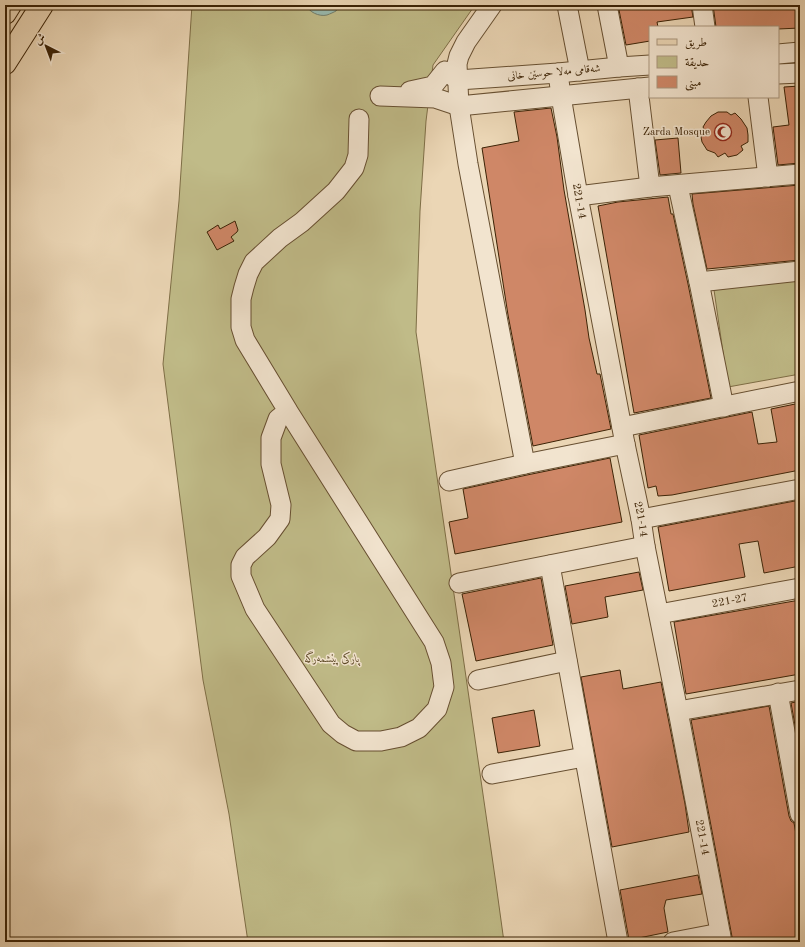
<svg xmlns="http://www.w3.org/2000/svg" width="805" height="947" font-family="'Old Standard TT',Amiri,serif">
	<style>
		.green { fill: #c0bb88; stroke: #7e6e46 }
		.water { fill: #98b9ad; stroke: #737d6a }
		.building { fill: #cf8767; stroke: #3b2205 }
		.lines { fill: none; stroke-linecap: round; stroke-linejoin: round }
		.minor-casing { stroke: #674f31; stroke-width: 21 }
		.major-casing { stroke: #3b2205; stroke-width: 24 }
		.highway-casing { stroke: #3b2205; stroke-width: 24 }
		.minor { stroke: #f2e4cf; stroke-width: 19 }
		.major { stroke: #ebd6b5; stroke-width: 22 }
		.highway { stroke: #ebd6b5; stroke-width: 22 }
		.labels { text-anchor: middle; dominant-baseline: central; stroke-width: 3; stroke-linejoin: round; paint-order: stroke }
		.street-label { font-size: 11px; fill: #3b2205; stroke: #f2e4cf }
		.poi-label { font-size: 11px; fill: #3b2205; stroke: #f2e4cf; text-anchor: end }
		.park-label { font-size: 11px; font-style: italic; fill: #5c4826; stroke: #f2e4cf }
	</style>
	<rect width="100%" height="100%" fill="#ebd6b5"/>
	<filter id="stains"><feTurbulence type="fractalNoise" baseFrequency=".005" numOctaves="4"/><feColorMatrix values="0 0 0 0 .2 0 0 0 0 .09 0 0 0 0 .02 0 0 0 .5 -.17"/></filter>
	<radialGradient id="worn" r=".72"><stop offset=".6" stop-color="#630" stop-opacity="0"/><stop offset="1" stop-color="#630" stop-opacity=".3"/></radialGradient>
	<!-- green -->
	<g class="green">
		<polygon points="192,5 475,5 433,65 426,121 420,211 416,332 496,884 504,942 248,942 229,814 203,680 163,364 179,201"/>
		<polygon points="800,279 800,374 728,387 714,290"/>
	</g>
	<!-- water -->
	<path class="water" d="M 306,5 L 339,5 L 336,11 C 334,12 330,14 327,15 C 319,17 309,12 306,5 Z"/>
	<!-- building -->
	<g class="building">
		<polygon points="618,5 691,5 693,17 657,22 658,27 650,27 650,41 626,45"/>
		<polygon points="713,5 800,5 800,28 778,29 778,27 716,27"/>
		<polygon points="800,86 800,163 778,165 773,127 789,125 784,87"/>
		<polygon points="551,108 557,137 564,190 585,310 589,338 597,374 600,374 611,429 533,446 508,315 482,148 519,141 514,112"/>
		<polygon points="718,112 727,112 731,115 735,113 741,119 747,128 748,135 748,142 741,146 743,150 737,155 728,157 725,153 718,157 715,153 707,150 702,142 701,137 705,131 703,127 706,122 711,116"/>
		<polygon points="678,138 681,173 660,175 655,140"/>
		<polygon points="800,185 800,260 707,269 693,204 692,194"/>
		<polygon points="668,197 671,214 673,214 688,284 711,398 634,413 598,206 618,202"/>
		<polygon points="235,221 238,230 237,232 231,237 234,241 217,250 207,232 218,225 220,229"/>
		<polygon points="800,403 800,470 672,495 658,496 656,486 648,488 639,435 752,412 758,444 777,442 771,409"/>
		<polygon points="610,458 622,522 455,554 449,522 468,518 463,489 527,475"/>
		<polygon points="800,500 800,566 764,573 758,541 739,544 745,577 669,591 658,527"/>
		<polygon points="639,572 643,590 605,597 608,617 572,624 565,586"/>
		<polygon points="541,578 553,645 476,661 462,594"/>
		<polygon points="800,600 800,674 686,694 674,622"/>
		<polygon points="620,670 623,689 661,682 685,804 689,832 612,847 581,677"/>
		<polygon points="800,701 800,753 791,703"/>
		<polygon points="769,706 789,816 791,821 794,823 800,856 800,942 733,942 691,720"/>
		<polygon points="534,710 540,746 498,753 492,718"/>
		<polygon points="698,875 702,894 666,900 664,908 668,932 629,940 620,890"/>
	</g>
	<g class="lines">
		<!-- minor casing -->
		<g class="minor-casing">
			<g id="minor">
				<polyline points="492,5 466,42 459,56 457,64 459,106 468,164 525,464"/>
				<polyline points="567,5 580,71"/>
				<polyline points="607,5 619,67"/>
				<polyline points="702,5 705,27"/>
				<polyline points="778,54 800,52"/>
				<path id="s1" d="M 558,73 L 561,96 L 578,196 L 625,444 L 641,519 L 645,546 L 678,711 L 722,942"/>
				<polyline points="778,74 800,73"/>
				<polyline points="458,80 558,73 619,67 650,65"/>
				<polyline points="638,88 650,187"/>
				<polyline points="410,91 433,86 445,71 458,80"/>
				<polyline points="380,96 435,98 459,106 650,87"/>
				<polyline points="758,97 768,177"/>
				<polyline points="678,186 699,282 724,407"/>
				<polyline points="578,196 650,187 800,174"/>
				<polyline points="699,282 800,271"/>
				<polyline points="288,411 434,642 441,663 444,687 437,709 419,728 401,737 381,741 356,741 343,734 331,724 255,609 241,576 241,565 245,557 267,537 280,519 281,505 271,464 271,438 278,419 288,411 245,340 241,327 241,299 244,287 248,274 254,262 280,238 302,222 336,191 354,168 358,155 359,119"/>
				<polyline points="622,427 800,391"/>
				<polyline points="449,481 525,464 625,444"/>
				<polyline points="641,519 800,489"/>
				<polyline points="550,565 618,942"/>
				<polyline points="459,583 645,546"/>
				<path id="s2" d="M 659,614 L 800,588"/>
				<polyline points="478,680 567,661"/>
				<polyline points="778,693 800,814"/>
				<polyline points="678,711 800,690"/>
				<polyline points="492,774 584,757"/>
				<polyline points="673,942 720,933"/>
			</g>
		</g>
		<!-- major casing -->
		<g class="major-casing">
			<polyline id="major" points="5,63 42,5"/>
		</g>
		<!-- highway casing -->
		<g class="highway-casing">
			<polyline id="highway" points="5,13 10,5"/>
		</g>
		<!-- minor -->
		<use href="#minor" class="minor"/>
		<!-- major -->
		<use href="#major" class="major"/>
		<!-- highway -->
		<use href="#highway" class="highway"/>
	</g>
	<!-- icons -->
	<defs>
		<g id="mosque-ring" transform="scale(0.9)"><circle r="9.5" fill="#f2e4cf" stroke="#8f2418" stroke-width="1.5"/><path d="M3.5-4.9A6 6 0 1 0 3.5 4.9A5 5 0 1 1 3.5-4.9Z" fill="#8f2418"/></g>
	</defs>
	<g fill-rule="evenodd">
		<use href="#mosque-ring" x="723" y="132"/>
	</g>
	<g class="labels">
		<!-- street labels -->
		<g class="street-label">
			<text transform="translate(554 73) rotate(-5)">شەقامی مەلا حوسێن خانی</text>
			<text stroke="none"><textPath href="#s1" startOffset="130">221-14</textPath></text>
			<text stroke="none"><textPath href="#s1" startOffset="454">221-14</textPath></text>
			<text stroke="none"><textPath href="#s2" startOffset="72">221-27</textPath></text>
			<text stroke="none"><textPath href="#s1" startOffset="778">221-14</textPath></text>
		</g>
		<!-- poi labels -->
		<g class="poi-label">
			<text x="710" y="132">Zarda Mosque</text>
		</g>
		<!-- park labels -->
		<g class="park-label">
			<text x="332" y="659">پارکی پێشمەرگە</text>
		</g>
	</g>
	<!-- margin -->
	<rect width="805" height="947" fill="none" stroke="#ebd6b5" stroke-width="20"/>
	<rect x="6" y="6" width="793" height="935" fill="none" stroke="#3b2205" stroke-width="2"/>
	<rect x="10" y="10" width="785" height="927" fill="none" stroke="#3b2205"/>
	<!-- legend -->
	<rect x="649" y="26" width="130" height="72" fill="#f2e4cf" stroke="#a9967e"/>
	<rect x="657" y="39" width="20" height="6" fill="#ebd6b5" stroke="#a9967e"/>
	<text x="685" y="46" font-size="12" fill="#3b2205">طريق</text>
	<rect x="657" y="56" width="20" height="12" fill="#c0bb88" stroke="#a9967e"/>
	<text x="685" y="66" font-size="12" fill="#3b2205">حديقة</text>
	<rect x="657" y="76" width="20" height="12" fill="#cf8767" stroke="#a9967e"/>
	<text x="685" y="86" font-size="12" fill="#3b2205">مبنى</text>
	<!-- north arrow -->
	<g transform="translate(46 46) rotate(318)" stroke="#f2e4cf" stroke-width="3" paint-order="stroke">
	<path d="M0-3L7 15L0 10L-7 15Z" fill="#3b2205"/>
	<text y="-6" font-size="11" font-weight="bold" text-anchor="middle" fill="#3b2205">ش</text>
	</g>
	<rect width="100%" height="100%" filter="url(#stains)"/>
	<rect width="100%" height="100%" fill="url(#worn)"/>
</svg>
